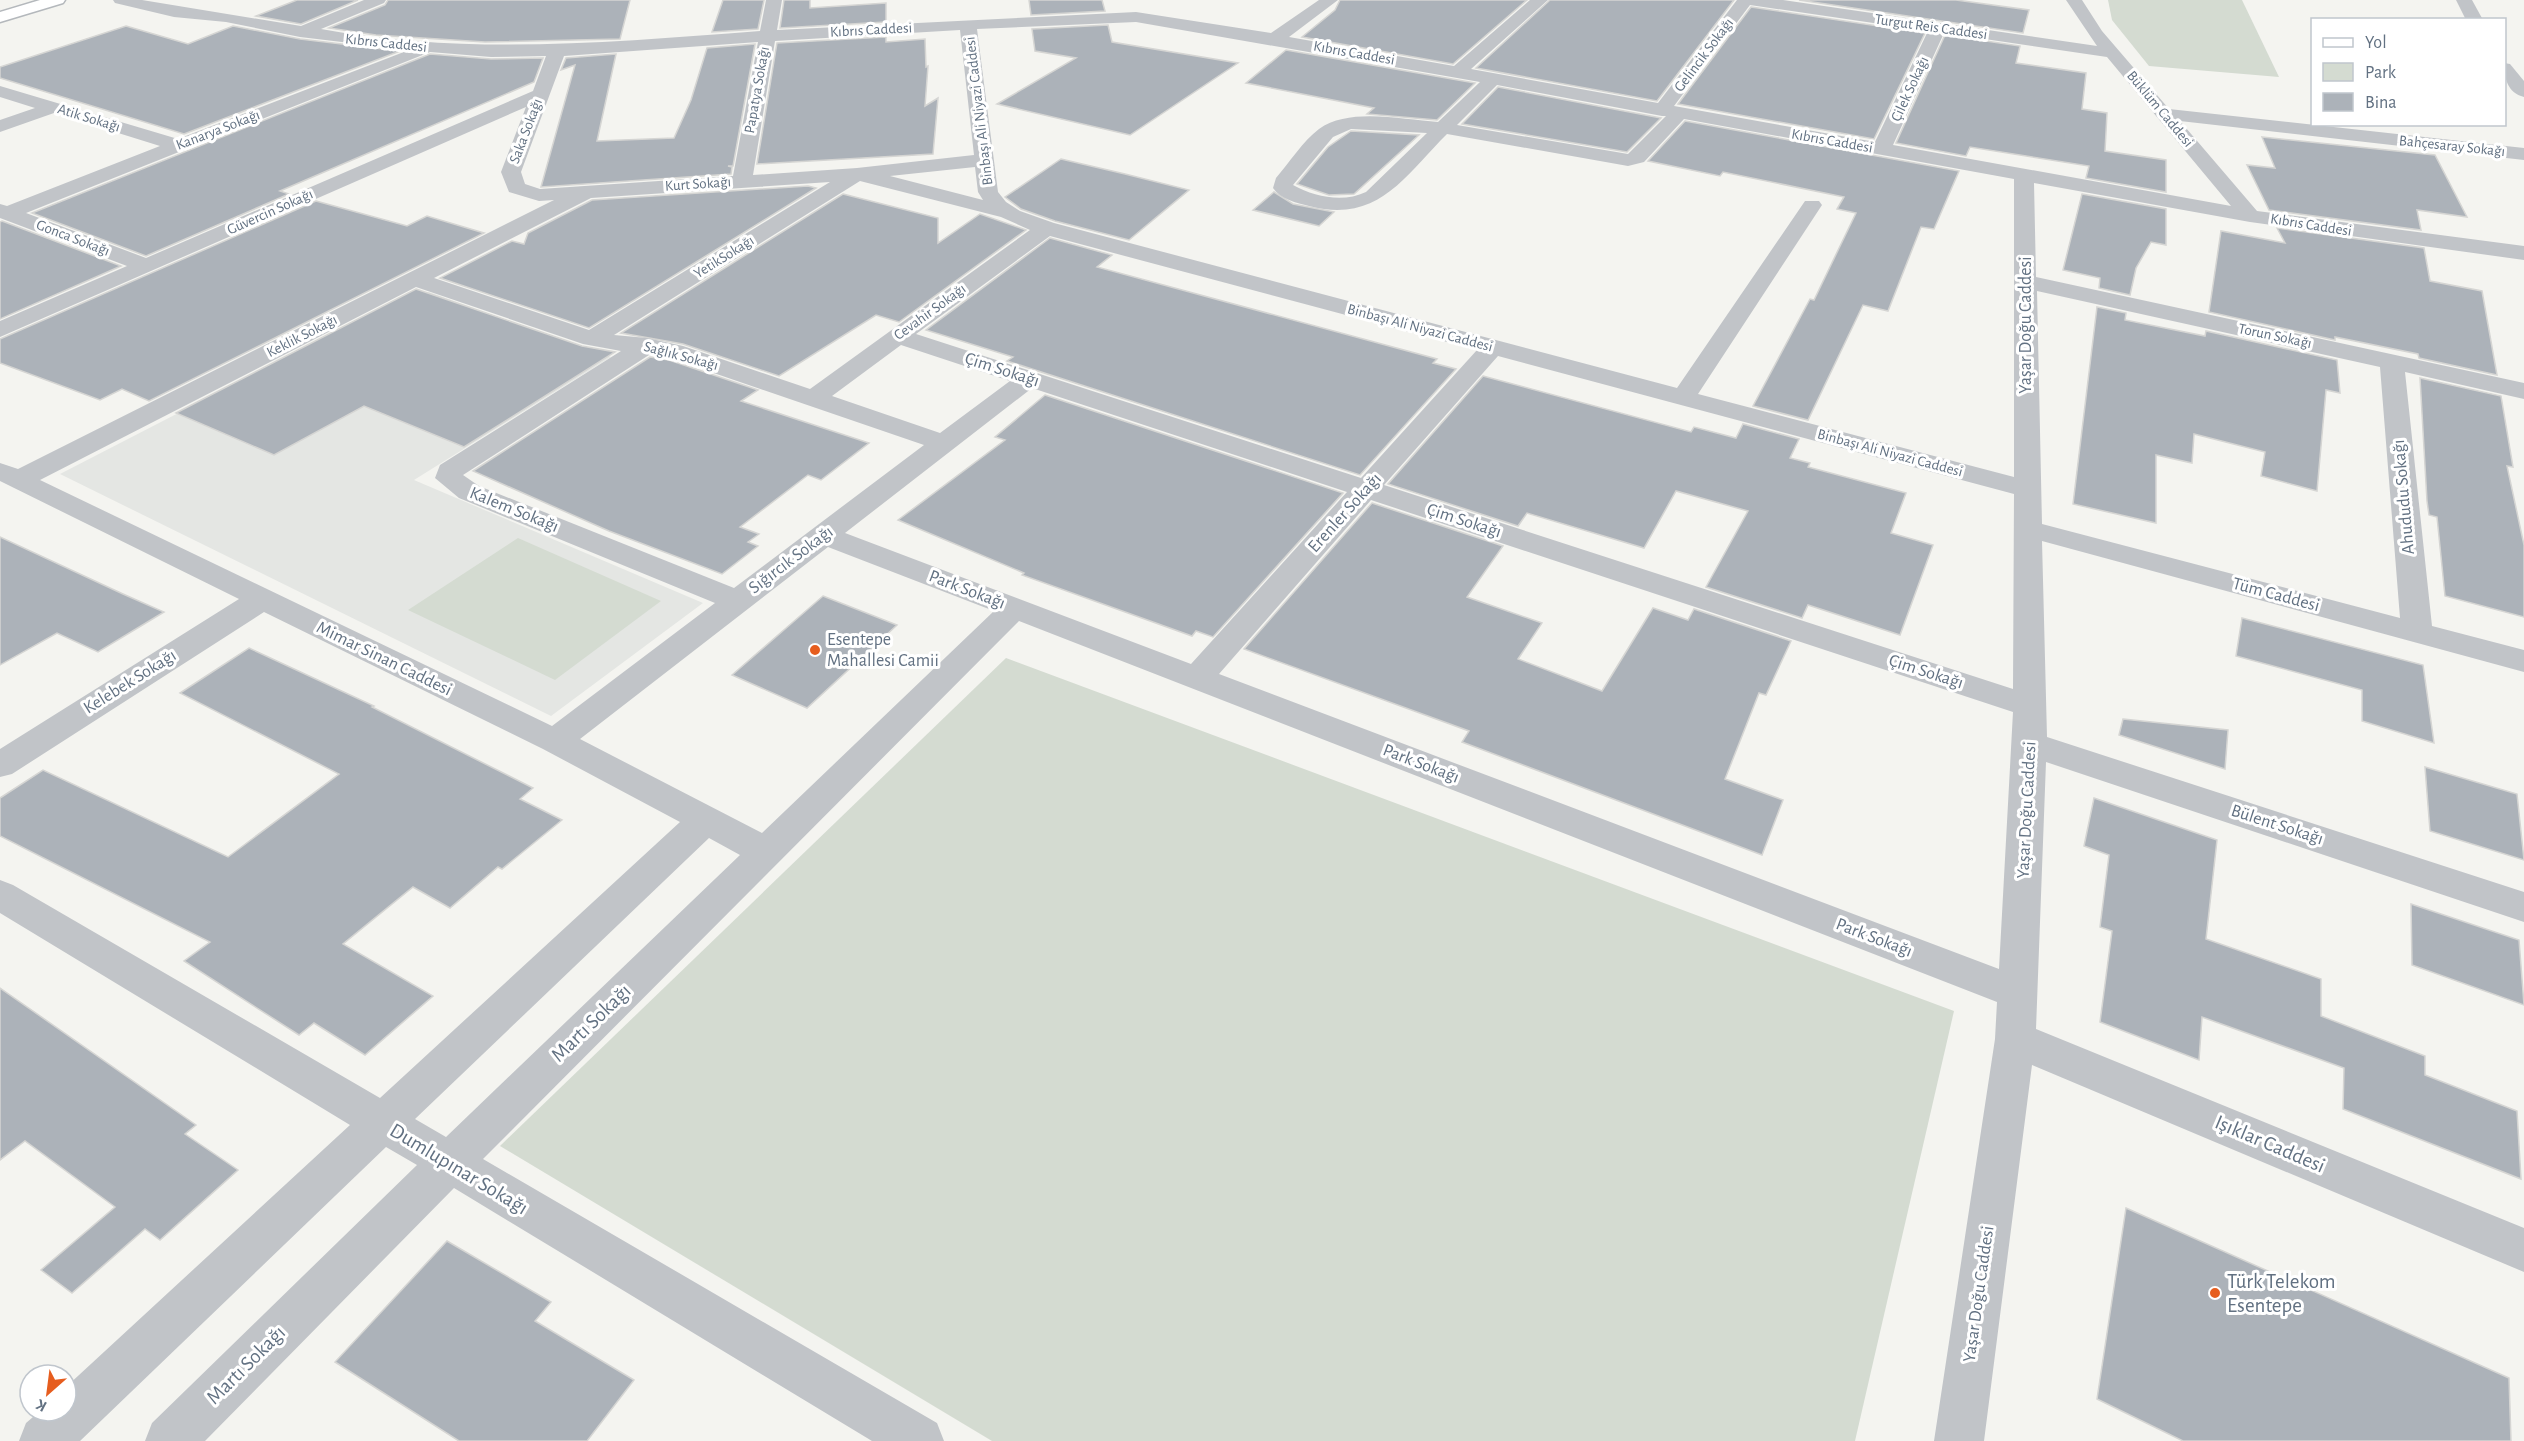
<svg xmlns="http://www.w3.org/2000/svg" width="2524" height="1441" font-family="'Alegreya Sans',sans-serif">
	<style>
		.built { fill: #e4e6e3 }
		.green { fill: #d4dbd1 }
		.building { fill: #acb2b9; stroke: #d5d5d3; stroke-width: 1.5 }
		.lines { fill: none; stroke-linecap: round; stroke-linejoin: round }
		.major-casing { stroke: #b4b8bc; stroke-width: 3 }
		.minor { fill: #c1c4c8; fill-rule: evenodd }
		.major { fill: #fff; fill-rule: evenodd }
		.poi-dot { fill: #e65d1e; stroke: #fff; stroke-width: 2 }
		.labels { text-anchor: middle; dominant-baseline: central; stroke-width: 6; stroke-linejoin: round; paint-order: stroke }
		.far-street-label { font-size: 15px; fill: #627182; stroke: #fff }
		.street-label { font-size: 18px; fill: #627182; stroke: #fff }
		.poi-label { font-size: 18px; fill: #627182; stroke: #fff; text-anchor: start }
		.near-street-label { font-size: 21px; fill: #627182; stroke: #fff }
		.near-poi-label { font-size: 21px; fill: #627182; stroke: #fff; text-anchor: start }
	</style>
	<rect width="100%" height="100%" fill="#f4f4f0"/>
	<!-- built -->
	<polygon class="built" points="429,292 611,357 414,480 703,603 551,716 60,474 405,296"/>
	<!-- green -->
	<g class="green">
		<polygon points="2108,0 2242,0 2279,77 2149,66 2112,20"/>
		<polygon points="518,538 661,601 555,680 408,610"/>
		<polygon points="1006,658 1954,1011 1855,1441 992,1441 500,1146"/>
	</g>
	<!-- building -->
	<g class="building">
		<polygon points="297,0 358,0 301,24 256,16"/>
		<polygon points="388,0 630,0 620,39 485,42 376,35 329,28 385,5"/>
		<polygon points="723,0 764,0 758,29 712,32"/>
		<polygon points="784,0 810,0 810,8 886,3 886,22 780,28"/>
		<polygon points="1029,0 1102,0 1105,11 1031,15"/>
		<polygon points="1340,0 1527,0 1453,64 1302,37 1335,10"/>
		<polygon points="1550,0 1734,0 1657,101 1476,68"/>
		<polygon points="1799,0 1956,0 2029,10 2023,33"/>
		<polygon points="1751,7 1925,33 1874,139 1678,104"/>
		<polygon points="1108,25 1112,42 1238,63 1130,135 997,104 1076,58 1035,51 1032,29"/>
		<polygon points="126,26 188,44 233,26 300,39 400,51 184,134 0,78 0,67"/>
		<polygon points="1945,35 2020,46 2016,63 2086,73 2082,109 2107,113 2105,151 2166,160 2166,192 2086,178 2089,166 1970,147 1966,156 1896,143"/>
		<polygon points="886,37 886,42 925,39 926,67 928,66 925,106 938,98 933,154 757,164 777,43"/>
		<polygon points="755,44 733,166 728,166 732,167 731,174 541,187 575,65 561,70 566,58 616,54 597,141 674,138 691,100 707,48"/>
		<polygon points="1286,50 1475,83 1437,120 1367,114 1374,108 1246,83"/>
		<polygon points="430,54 491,59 543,58 534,82 280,191 289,194 146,256 32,213"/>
		<polygon points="1498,87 1661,118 1627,152 1462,124"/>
		<polygon points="1685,121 1959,171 1934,229 1921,227 1888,311 1863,305 1808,420 1753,406 1810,299 1814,300 1856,213 1837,209 1844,197 1723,172 1720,176 1648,161"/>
		<polygon points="1351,131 1419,135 1354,194 1329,195 1297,184 1328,147"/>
		<polygon points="2262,137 2435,155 2467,217 2417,210 2421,230 2269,210 2247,165 2275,168"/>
		<polygon points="1061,159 1125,174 1189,190 1129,240 1055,221 1021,209 1005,197"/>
		<polygon points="808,186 816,188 589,328 440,278 512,241 524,244 528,233 592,200"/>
		<polygon points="1274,192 1293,204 1334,212 1319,226 1253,210"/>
		<polygon points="843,194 938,218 938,243 980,214 1026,230 899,322 876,315 779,376 683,344 621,333"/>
		<polygon points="2082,194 2166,209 2166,245 2151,242 2136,268 2130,295 2099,288 2100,278 2063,270"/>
		<polygon points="316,201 407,226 427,216 484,233 149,401 122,389 100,400 0,363 0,339"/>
		<polygon points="2,221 121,266 0,319 0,222"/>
		<polygon points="2277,228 2424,248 2430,281 2482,291 2497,375 2419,358 2418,354 2335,337 2335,340 2209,312 2221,231 2285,243"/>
		<polygon points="1050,238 1112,255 1097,267 1437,359 1433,363 1456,369 1360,475 1007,361 1013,357 926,330"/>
		<polygon points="416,289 582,346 615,352 464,447 364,406 274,455 176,413"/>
		<polygon points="2097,307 2126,313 2125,320 2205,336 2206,331 2337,360 2340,393 2326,390 2317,491 2261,476 2265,452 2194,434 2192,463 2156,455 2156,523 2073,504"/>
		<polygon points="650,357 669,360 758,390 741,401 869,443 821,480 808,475 740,527 759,534 748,542 758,546 722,574 609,531 473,471"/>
		<polygon points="1483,376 1691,432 1694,427 1736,438 1743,424 1799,439 1790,458 1810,463 1808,467 1906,493 1891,533 1933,545 1900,635 1808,605 1802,618 1706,587 1748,511 1676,491 1644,548 1527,513 1518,526 1388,484"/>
		<polygon points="2420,378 2501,396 2513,467 2507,466 2524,545 2524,617 2445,596 2437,517 2429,515 2427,501"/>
		<polygon points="1045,395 1343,493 1213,637 1196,631 1192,636 1022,575 1024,573 898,520 1005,440 995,437"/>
		<polygon points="1372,503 1503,546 1467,597 1542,623 1518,659 1602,691 1653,608 1688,620 1694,609 1791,641 1766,695 1759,693 1725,779 1783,800 1762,855 1462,742 1469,731 1244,649"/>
		<polygon points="0,537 123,594 164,612 98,652 57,633 0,665"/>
		<polygon points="823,596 897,625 807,708 732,675"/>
		<polygon points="2242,618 2423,665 2434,743 2362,721 2362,690 2236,656"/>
		<polygon points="249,648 374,706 372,707 533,788 520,799 562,820 502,869 498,867 450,908 413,887 343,944 433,996 365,1055 314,1023 299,1035 184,961 210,942 0,836 0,798 43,770 228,857 339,774 180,693"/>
		<polygon points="2123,719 2228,730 2225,769 2119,735"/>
		<polygon points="2425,767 2517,794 2524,860 2430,831"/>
		<polygon points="2094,798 2217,840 2206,939 2321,979 2321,1016 2425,1056 2425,1075 2517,1111 2521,1179 2343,1109 2344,1068 2202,1017 2199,1060 2100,1022 2112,931 2100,927 2109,855 2084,846"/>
		<polygon points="2411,904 2519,940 2524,1005 2412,965"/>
		<polygon points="0,988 196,1125 185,1134 238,1170 160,1240 145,1229 72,1293 41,1270 115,1207 25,1141 0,1160"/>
		<polygon points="2126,1208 2509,1378 2511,1441 2183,1441 2097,1399"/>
		<polygon points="447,1241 551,1302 535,1321 634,1380 587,1441 459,1441 335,1362"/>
	</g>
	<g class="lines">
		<!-- major casing -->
		<g class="major-casing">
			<polygon id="major" points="40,0 65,0 63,3 0,22 0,12"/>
		</g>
		<!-- minor -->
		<g class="minor">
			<path d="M 113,0 L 142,0 L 301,26 L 364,0 L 386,0 L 384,3 L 321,29 C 467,56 613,42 760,31 L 766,0 L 782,0 L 777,30 L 1136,12 L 1271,33 L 1319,0 L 1338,0 L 1289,37 L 1454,66 L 1530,0 L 1548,0 L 1471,69 L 1658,103 L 1737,0 L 1783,0 L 2097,46 L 2066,0 L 2082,0 L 2102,31 L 2169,109 L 2524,148 L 2524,160 L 2180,121 L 2257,211 L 2524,246 L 2524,260 L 2250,222 L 2034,183 L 2036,277 L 2524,383 L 2524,399 L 2405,372 L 2432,626 L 2524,650 L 2524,672 L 2042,541 L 2047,737 L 2524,892 L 2524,922 L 2046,762 L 2036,1029 L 2524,1228 L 2524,1272 L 2032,1065 L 1984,1441 L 1934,1441 L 1995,1039 L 1997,1002 L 1019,621 L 483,1159 L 937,1423 L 944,1441 L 872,1441 L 454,1188 L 205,1441 L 145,1441 L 152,1423 L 417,1165 L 386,1147 L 80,1441 L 19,1441 L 26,1423 L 40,1411 L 66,1411 L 66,1387 L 350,1125 L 0,913 L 0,880 L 13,885 L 380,1098 L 680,822 L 543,749 L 264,612 L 12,774 L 0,777 L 0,749 L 239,599 L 0,481 L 0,463 L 18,469 L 554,200 L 539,201 L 509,192 L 501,172 L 526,107 L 0,337 L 0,321 L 127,266 L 0,218 L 0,204 L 7,206 L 160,146 L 54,113 L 0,132 L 0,120 L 35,108 L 0,97 L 0,86 L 178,139 L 409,50 L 300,37 L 226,22 L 174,17 L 115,3 ZM 1750,5 L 1928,31 L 1875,142 L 1674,106 ZM 1136,22 L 1480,82 L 1438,122 C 1403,120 1350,107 1319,129 C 1303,141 1289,163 1276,178 L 1273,188 C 1280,199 1297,203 1309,206 C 1378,224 1404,177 1447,134 L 1628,166 L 1644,162 L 1684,119 L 2014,179 L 2014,477 L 1698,394 L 1822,205 L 1819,201 L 1805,201 L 1677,388 L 1054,223 L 1020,211 L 1006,202 L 998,192 L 977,29 ZM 960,30 L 974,155 L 857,168 L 753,175 L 775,41 ZM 1944,33 L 2107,57 L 2231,206 L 1893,145 ZM 758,42 L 733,176 L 540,189 L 525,184 L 521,172 L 564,56 ZM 430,52 L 491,57 L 546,56 L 533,91 L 146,258 L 26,213 ZM 1497,85 L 1662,116 L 1666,116 L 1628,154 L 1457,125 ZM 1351,129 L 1427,133 L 1366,192 C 1343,203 1315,197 1293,185 L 1333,137 ZM 975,167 L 978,192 L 983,200 L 890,176 ZM 860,181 L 1001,217 L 1030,230 L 810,389 L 683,346 L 647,338 L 614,335 ZM 830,182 L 589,330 L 434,278 L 591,198 ZM 1050,236 L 1477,350 L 1361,478 L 916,334 ZM 416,287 L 583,344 L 621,351 L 440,465 L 435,478 L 459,498 L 715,603 L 552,726 L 40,480 ZM 2037,291 L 2380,367 L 2400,618 L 2042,524 ZM 901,345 L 1010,381 L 940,433 L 832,396 ZM 649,355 L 670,358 L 924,445 L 734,588 L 479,486 L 463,475 ZM 1498,356 L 2014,494 L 2013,689 L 1384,485 ZM 1032,388 L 1347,492 L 1191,664 L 845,533 ZM 1371,500 L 2013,712 L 1999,969 L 1219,674 ZM 828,547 L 994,611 L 762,833 L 580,739 ZM 709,838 L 740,855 L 446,1137 L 415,1119 Z"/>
			<polygon points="2456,0 2472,0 2483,20 2466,20"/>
			<path d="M 2504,63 L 2510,64 L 2524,81 L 2524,97 C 2507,93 2504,77 2504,63 Z"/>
		</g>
		<!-- major -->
		<use href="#major" class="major"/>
	</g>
	<!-- markers -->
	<g class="poi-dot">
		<circle cx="815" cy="650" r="6"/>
		<circle cx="2215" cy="1293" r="6"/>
	</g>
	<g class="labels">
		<!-- far-street labels -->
		<g class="far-street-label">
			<text transform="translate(1931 27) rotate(8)">Turgut Reis Caddesi</text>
			<text transform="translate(871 30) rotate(-3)">Kıbrıs Caddesi</text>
			<text transform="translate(386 43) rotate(6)">Kıbrıs Caddesi</text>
			<text transform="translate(1354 53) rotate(10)">Kıbrıs Caddesi</text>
			<text transform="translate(1704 55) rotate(-53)">Gelincik Sokağı</text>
			<text transform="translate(1910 89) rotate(-65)">Çilek Sokağı</text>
			<text transform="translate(757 90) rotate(-80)">Papatya Sokağı</text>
			<text transform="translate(2160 109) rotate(50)">Büklüm Caddesi</text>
			<text transform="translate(979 111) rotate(-97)">Binbaşı Ali Niyazi Caddesi</text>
			<text transform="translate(89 118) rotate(17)">Atik Sokağı</text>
			<text transform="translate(218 130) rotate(-21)">Kanarya Sokağı</text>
			<text transform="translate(526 131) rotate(-69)">Saka Sokağı</text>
			<text transform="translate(1832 141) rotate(10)">Kıbrıs Caddesi</text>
			<text transform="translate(2452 146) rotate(6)">Bahçesaray Sokağı</text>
			<text transform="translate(698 184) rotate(-4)">Kurt Sokağı</text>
			<text transform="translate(270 212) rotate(-24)">Güvercin Sokağı</text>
			<text transform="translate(2311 225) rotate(9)">Kıbrıs Caddesi</text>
			<text transform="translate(73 238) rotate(21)">Gonca Sokağı</text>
			<text transform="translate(724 257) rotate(-32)">YetikSokağı</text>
			<text transform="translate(930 312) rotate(-36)">Cevahir Sokağı</text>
			<text transform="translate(1420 328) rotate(15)">Binbaşı Ali Niyazi Caddesi</text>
			<text transform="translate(302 336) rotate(-27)">Keklik Sokağı</text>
			<text transform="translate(2275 336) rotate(12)">Torun Sokağı</text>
			<text transform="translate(681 356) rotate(15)">Sağlık Sokağı</text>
			<text transform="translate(1890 453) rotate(15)">Binbaşı Ali Niyazi Caddesi</text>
		</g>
		<!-- street labels -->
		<g class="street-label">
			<text transform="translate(2026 325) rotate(-90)">Yaşar Doğu Caddesi</text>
			<text transform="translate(1002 370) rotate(18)">Çim Sokağı</text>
			<text transform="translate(2404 497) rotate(-95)">Ahududu Sokağı</text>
			<text transform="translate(514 510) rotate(22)">Kalem Sokağı</text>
			<text transform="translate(1345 513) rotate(-48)">Erenler Sokağı</text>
			<text transform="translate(1464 521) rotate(18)">Çim Sokağı</text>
			<text transform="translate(791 560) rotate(-37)">Sığırcık Sokağı</text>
			<text transform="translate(967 590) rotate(21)">Park Sokağı</text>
			<text transform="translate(2276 595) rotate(15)">Tüm Caddesi</text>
			<text transform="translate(384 659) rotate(26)">Mimar Sinan Caddesi</text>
			<text transform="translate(1926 672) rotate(18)">Çim Sokağı</text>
			<text transform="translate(130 682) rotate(-32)">Kelebek Sokağı</text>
			<text transform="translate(1421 764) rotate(21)">Park Sokağı</text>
			<text transform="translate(2027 810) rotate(-87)">Yaşar Doğu Caddesi</text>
			<text transform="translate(2277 825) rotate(18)">Bülent Sokağı</text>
			<text transform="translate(1874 938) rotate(21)">Park Sokağı</text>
			<text transform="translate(1979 1294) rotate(-82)">Yaşar Doğu Caddesi</text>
		</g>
		<!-- poi labels -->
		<g class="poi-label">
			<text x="827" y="640">Esentepe<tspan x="827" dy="21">Mahallesi Camii</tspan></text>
		</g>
		<!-- near-street labels -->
		<g class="near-street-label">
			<text transform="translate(591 1023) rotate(-44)">Martı Sokağı</text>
			<text transform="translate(2270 1144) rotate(23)">Işıklar Caddesi</text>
			<text transform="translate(459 1169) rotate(31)">Dumlupınar Sokağı</text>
			<text transform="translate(246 1365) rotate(-45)">Martı Sokağı</text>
		</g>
		<!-- near-poi labels -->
		<g class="near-poi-label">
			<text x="2227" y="1281">Türk Telekom<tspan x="2227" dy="24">Esentepe</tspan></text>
		</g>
	</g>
	<!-- legend -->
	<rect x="2311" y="18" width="195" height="108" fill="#ffffff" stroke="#c0c6cd" stroke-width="1.5"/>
	<rect x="2323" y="38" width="30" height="9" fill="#ffffff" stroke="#c0c6cd" stroke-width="1.5"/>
	<text x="2365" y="48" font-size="18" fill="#627182">Yol</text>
	<rect x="2323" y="63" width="30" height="18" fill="#d4dbd1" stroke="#c0c6cd" stroke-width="1.5"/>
	<text x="2365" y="78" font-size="18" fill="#627182">Park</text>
	<rect x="2323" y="93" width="30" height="18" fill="#acb2b9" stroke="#c0c6cd" stroke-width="1.5"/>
	<text x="2365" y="108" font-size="18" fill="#627182">Bina</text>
	<!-- north arrow -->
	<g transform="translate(48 1393) rotate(208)"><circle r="28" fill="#ffffff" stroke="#c0c6cd" stroke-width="1.5"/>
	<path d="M0-4.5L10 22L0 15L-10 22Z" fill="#e65d1e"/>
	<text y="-9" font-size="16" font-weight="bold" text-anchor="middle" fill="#627182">K</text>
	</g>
</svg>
